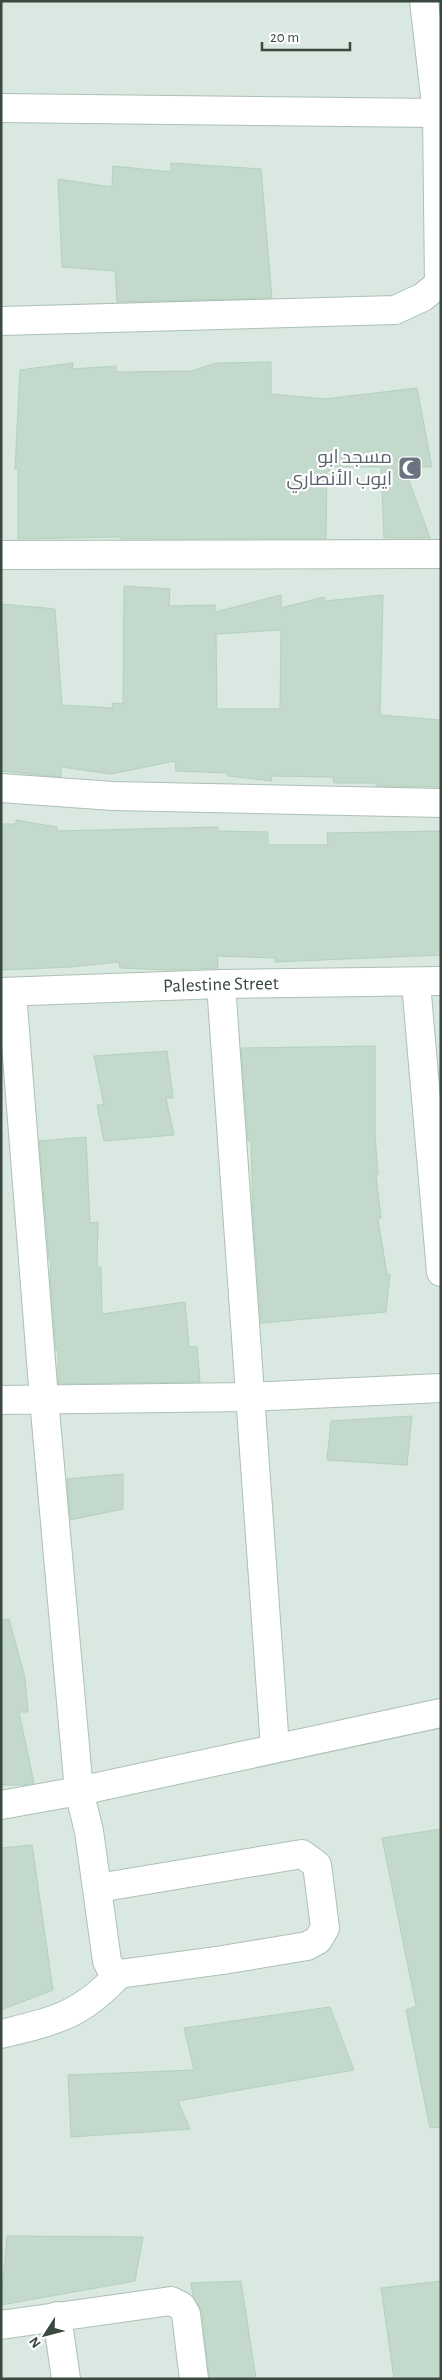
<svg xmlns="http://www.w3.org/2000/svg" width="442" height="2380" font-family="'Alegreya Sans',Cairo,sans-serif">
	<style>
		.residential { fill: #d9e8e0 }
		.building { fill: #c3d9cc; stroke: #b4d1bf; fill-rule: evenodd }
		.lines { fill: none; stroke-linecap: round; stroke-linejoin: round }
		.minor-casing { stroke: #adc0b5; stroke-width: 30 }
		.minor { stroke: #fff; stroke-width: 28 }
		.labels { text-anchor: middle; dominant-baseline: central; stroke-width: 4.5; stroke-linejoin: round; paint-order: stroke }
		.worship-label { font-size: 19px; fill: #5b616d; stroke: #fff; text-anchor: end }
		.street-label { font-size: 19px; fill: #39493f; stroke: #fff }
	</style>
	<rect width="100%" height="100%" fill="#ebf5ef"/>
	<!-- residential -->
	<polygon class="residential" points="1,1 424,1 441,287 441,2379 1,2379"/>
	<!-- building -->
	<g class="building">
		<polygon points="171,163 261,169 272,298 117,302 115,271 62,267 58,179 112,187 113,166 171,172"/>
		<polygon points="271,362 271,394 324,399 417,388 432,467 404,467 430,538 384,538 381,467 330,467 330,471 327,471 326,539 120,539 120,537 18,539 18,469 15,469 20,370 73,363 72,369 116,366 116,372 192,371 216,363"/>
		<path d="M 124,586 L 170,589 L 169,606 L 215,605 L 215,612 L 281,595 L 281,608 L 324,597 L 325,601 L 383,595 L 380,715 L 441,720 L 441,787 L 376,786 L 376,783 L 334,783 L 333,777 L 271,776 L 272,781 L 228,776 L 228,773 L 176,771 L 175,761 L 111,774 L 61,767 L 61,777 L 1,771 L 1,604 L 55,609 L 62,705 L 113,708 L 112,703 L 123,704 ZM 281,630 L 280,709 L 217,709 L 216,634 Z"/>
		<polygon points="16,820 57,827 57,831 218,827 218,831 268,832 268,845 328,845 327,833 441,831 441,955 275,962 275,958 217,956 218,968 169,970 120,968 119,962 71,967 1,970 1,824 16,824"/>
		<polygon points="375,1046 375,1135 378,1174 376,1175 381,1218 378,1219 387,1274 390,1274 386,1312 261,1323 253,1216 251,1141 248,1141 241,1048"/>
		<polygon points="167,1051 173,1098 166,1098 174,1135 104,1141 97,1105 104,1105 94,1056"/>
		<polygon points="86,1137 90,1223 98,1222 97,1267 101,1267 102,1314 185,1302 189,1347 197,1346 200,1382 58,1384 58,1350 56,1350 50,1277 51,1260 49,1260 39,1141"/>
		<polygon points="412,1416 407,1465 327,1460 331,1421"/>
		<polygon points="123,1474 123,1509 70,1520 67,1479"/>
		<polygon points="9,1619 25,1678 28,1712 19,1712 34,1783 24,1785 1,1785 1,1620"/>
		<polygon points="441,1829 441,2127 430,2128 406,2010 416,2006 382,1838"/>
		<polygon points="32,1845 53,1990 1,2010 1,1848"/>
		<polygon points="330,2007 354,2070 178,2101 190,2129 71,2137 68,2075 194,2070 184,2028"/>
		<polygon points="7,2236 143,2237 135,2281 1,2305"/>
		<polygon points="241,2281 256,2379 209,2379 202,2312 193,2296 191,2283"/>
		<polygon points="441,2281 441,2379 394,2379 381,2288"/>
	</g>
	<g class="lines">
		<!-- minor casing -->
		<g class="minor-casing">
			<g id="minor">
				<polyline points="1,108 437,113"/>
				<polyline points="1,321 395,310 423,297 439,284 437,113 424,1"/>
				<polyline points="1,555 441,554"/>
				<polyline points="1,788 113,796 441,803"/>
				<polyline points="416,983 441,1272"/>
				<polyline points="221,984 275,1748"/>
				<path id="s1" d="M 1,992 L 221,984 L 441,981"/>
				<polyline points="12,993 44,1399 79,1791 89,1831 107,1961 111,1969 119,1974 223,1960 307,1946 318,1940 325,1928 317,1865 302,1854 98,1888"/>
				<polyline points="1,1400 250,1397 441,1388"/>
				<polyline points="1,1805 79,1791 441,1713"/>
				<path d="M 1,2034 C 54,2021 81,2016 119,1974"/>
				<polyline points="57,2316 66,2379"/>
				<polyline points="1,2325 171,2301 181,2306 186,2314 194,2379"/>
			</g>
		</g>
		<!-- minor -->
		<use href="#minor" class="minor"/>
	</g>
	<!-- icons -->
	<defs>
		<g id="mosque-square" transform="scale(1.25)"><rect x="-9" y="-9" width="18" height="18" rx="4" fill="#6b7280" stroke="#fff"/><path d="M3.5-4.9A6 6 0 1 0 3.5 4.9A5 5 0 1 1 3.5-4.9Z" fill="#fff"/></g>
	</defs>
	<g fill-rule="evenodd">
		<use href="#mosque-square" x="410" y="468"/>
	</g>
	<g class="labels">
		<!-- worship labels -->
		<g class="worship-label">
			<text x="392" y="457">مسجد ابو<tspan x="392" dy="22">ايوب الأنصاري</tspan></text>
		</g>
		<!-- street labels -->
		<g class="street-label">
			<text stroke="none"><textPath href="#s1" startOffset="220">Palestine Street</textPath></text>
		</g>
	</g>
	<!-- border -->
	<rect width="442" height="2380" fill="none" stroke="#39493f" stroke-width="5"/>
	<!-- north arrow -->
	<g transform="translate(45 2335) rotate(234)" stroke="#ffffff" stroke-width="4" paint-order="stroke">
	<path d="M0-4L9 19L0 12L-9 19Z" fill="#39493f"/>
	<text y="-8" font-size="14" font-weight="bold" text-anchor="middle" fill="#39493f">N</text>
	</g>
	<!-- scale -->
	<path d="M262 42v8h88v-8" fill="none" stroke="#39493f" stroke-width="2.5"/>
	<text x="270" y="42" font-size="15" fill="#39493f" stroke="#ffffff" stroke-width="4" paint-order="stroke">20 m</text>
</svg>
